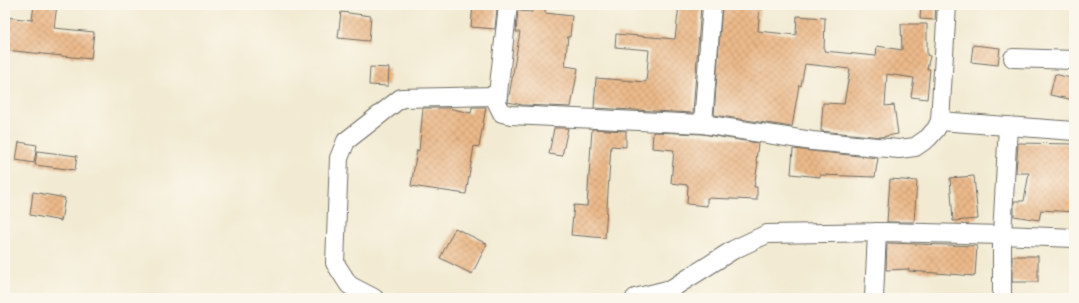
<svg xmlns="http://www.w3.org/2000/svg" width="1079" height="303" font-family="Mali,sans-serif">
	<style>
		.building { fill: url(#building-cross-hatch) }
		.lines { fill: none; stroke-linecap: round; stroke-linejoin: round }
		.minor-casing { stroke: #716e65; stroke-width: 20 }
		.minor { stroke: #fff; stroke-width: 18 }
	</style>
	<defs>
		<pattern id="building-cross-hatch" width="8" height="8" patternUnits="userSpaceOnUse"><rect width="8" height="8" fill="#ebb98a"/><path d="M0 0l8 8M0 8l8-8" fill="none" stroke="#ca9f77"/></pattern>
	</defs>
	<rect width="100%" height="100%" fill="#fbf7ec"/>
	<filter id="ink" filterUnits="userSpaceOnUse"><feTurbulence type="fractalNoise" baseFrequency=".025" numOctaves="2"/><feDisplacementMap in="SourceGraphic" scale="8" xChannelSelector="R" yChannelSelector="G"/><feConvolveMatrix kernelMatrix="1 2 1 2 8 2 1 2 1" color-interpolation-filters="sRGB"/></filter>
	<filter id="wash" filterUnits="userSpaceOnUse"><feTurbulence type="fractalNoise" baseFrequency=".012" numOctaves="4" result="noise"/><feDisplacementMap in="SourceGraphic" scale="16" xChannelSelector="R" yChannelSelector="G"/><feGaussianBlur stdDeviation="0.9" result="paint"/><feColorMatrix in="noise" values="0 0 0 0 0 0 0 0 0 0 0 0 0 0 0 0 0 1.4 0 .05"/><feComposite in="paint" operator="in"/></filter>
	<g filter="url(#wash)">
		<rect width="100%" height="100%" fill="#f2ead2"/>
		<g id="blocks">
			<!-- building -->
			<g class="building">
				<polygon points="34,5 57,5 54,28 94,32 91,59 5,50 5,17 32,20"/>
				<polygon points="473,5 496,5 495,9 497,9 495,29 471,27"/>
				<polygon points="532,5 545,5 545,13 572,16 570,37 568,36 565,66 578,68 571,107 522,105 508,102 520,32 516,32 518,11 532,12"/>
				<polygon points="679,5 701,5 693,113 594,108 596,78 646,82 649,50 615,47 616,34 675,39"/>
				<polygon points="722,5 760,5 758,31 796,35 797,16 825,18 824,51 876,56 877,46 902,50 901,24 927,24 927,55 930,56 927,69 930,69 927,99 911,97 914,78 887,74 885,106 894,105 898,134 881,137 821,131 823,103 844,104 850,69 805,64 801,86 799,85 792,127 714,115"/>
				<polygon points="921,5 936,5 935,20 920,19"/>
				<polygon points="341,12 371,16 369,41 338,38"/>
				<polygon points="973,45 1000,48 998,65 971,62"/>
				<polygon points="370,67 389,68 388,86 369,85"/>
				<polygon points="1055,74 1074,79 1074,100 1050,95"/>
				<polygon points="472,107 486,107 479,147 474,146 466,194 411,186 417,150 419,151 423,108 448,108 471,113"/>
				<polygon points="554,128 568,128 562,156 549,154"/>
				<polygon points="592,129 626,131 626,147 611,146 605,238 571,235 574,205 587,206"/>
				<polygon points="653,132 702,134 758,143 756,162 758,162 754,187 757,187 757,200 707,198 707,206 687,204 688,185 671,183 674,150 652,148"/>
				<polygon points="19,142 37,145 34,163 16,160"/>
				<polygon points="1018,143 1074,144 1074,212 1041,210 1039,220 1014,216 1014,201 1024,201 1029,173 1016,173"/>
				<polygon points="793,149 878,158 875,177 820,175 820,177 791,174"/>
				<polygon points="37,151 77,156 75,170 35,165"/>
				<polygon points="974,176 978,219 953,221 950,178"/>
				<polygon points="890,179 917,181 914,222 887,222"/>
				<polygon points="33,192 65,198 61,221 30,215"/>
				<polygon points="455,228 487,244 472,274 440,258"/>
				<polygon points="887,243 977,246 975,276 909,271 909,269 886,270"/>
				<rect x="1012" y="256" width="26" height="26"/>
			</g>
		</g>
	</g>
	<g filter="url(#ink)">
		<use href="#blocks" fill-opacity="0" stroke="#716e65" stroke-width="1"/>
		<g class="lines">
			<!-- minor casing -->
			<g class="minor-casing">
				<g id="minor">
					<polyline points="508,5 497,103 502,113 511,115 703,124 812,141 899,149 915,147 928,138 936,129 940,121"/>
					<polyline points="947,5 940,121 1074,131"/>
					<polyline points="1013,58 1074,60"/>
					<polyline points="703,124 712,5"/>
					<polyline points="374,298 349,285 335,263 339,158 346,141 401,98 497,96"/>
					<polyline points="635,298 671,289 733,250 767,234 886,232 1002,235 1074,238"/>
					<polyline points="874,298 877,232"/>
					<polyline points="1002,298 1002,235 1008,126"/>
				</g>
			</g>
			<!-- minor -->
			<use href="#minor" class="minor"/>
		</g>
	</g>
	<!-- margin -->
	<rect width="1079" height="303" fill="none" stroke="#fbf7ec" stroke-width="20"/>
</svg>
